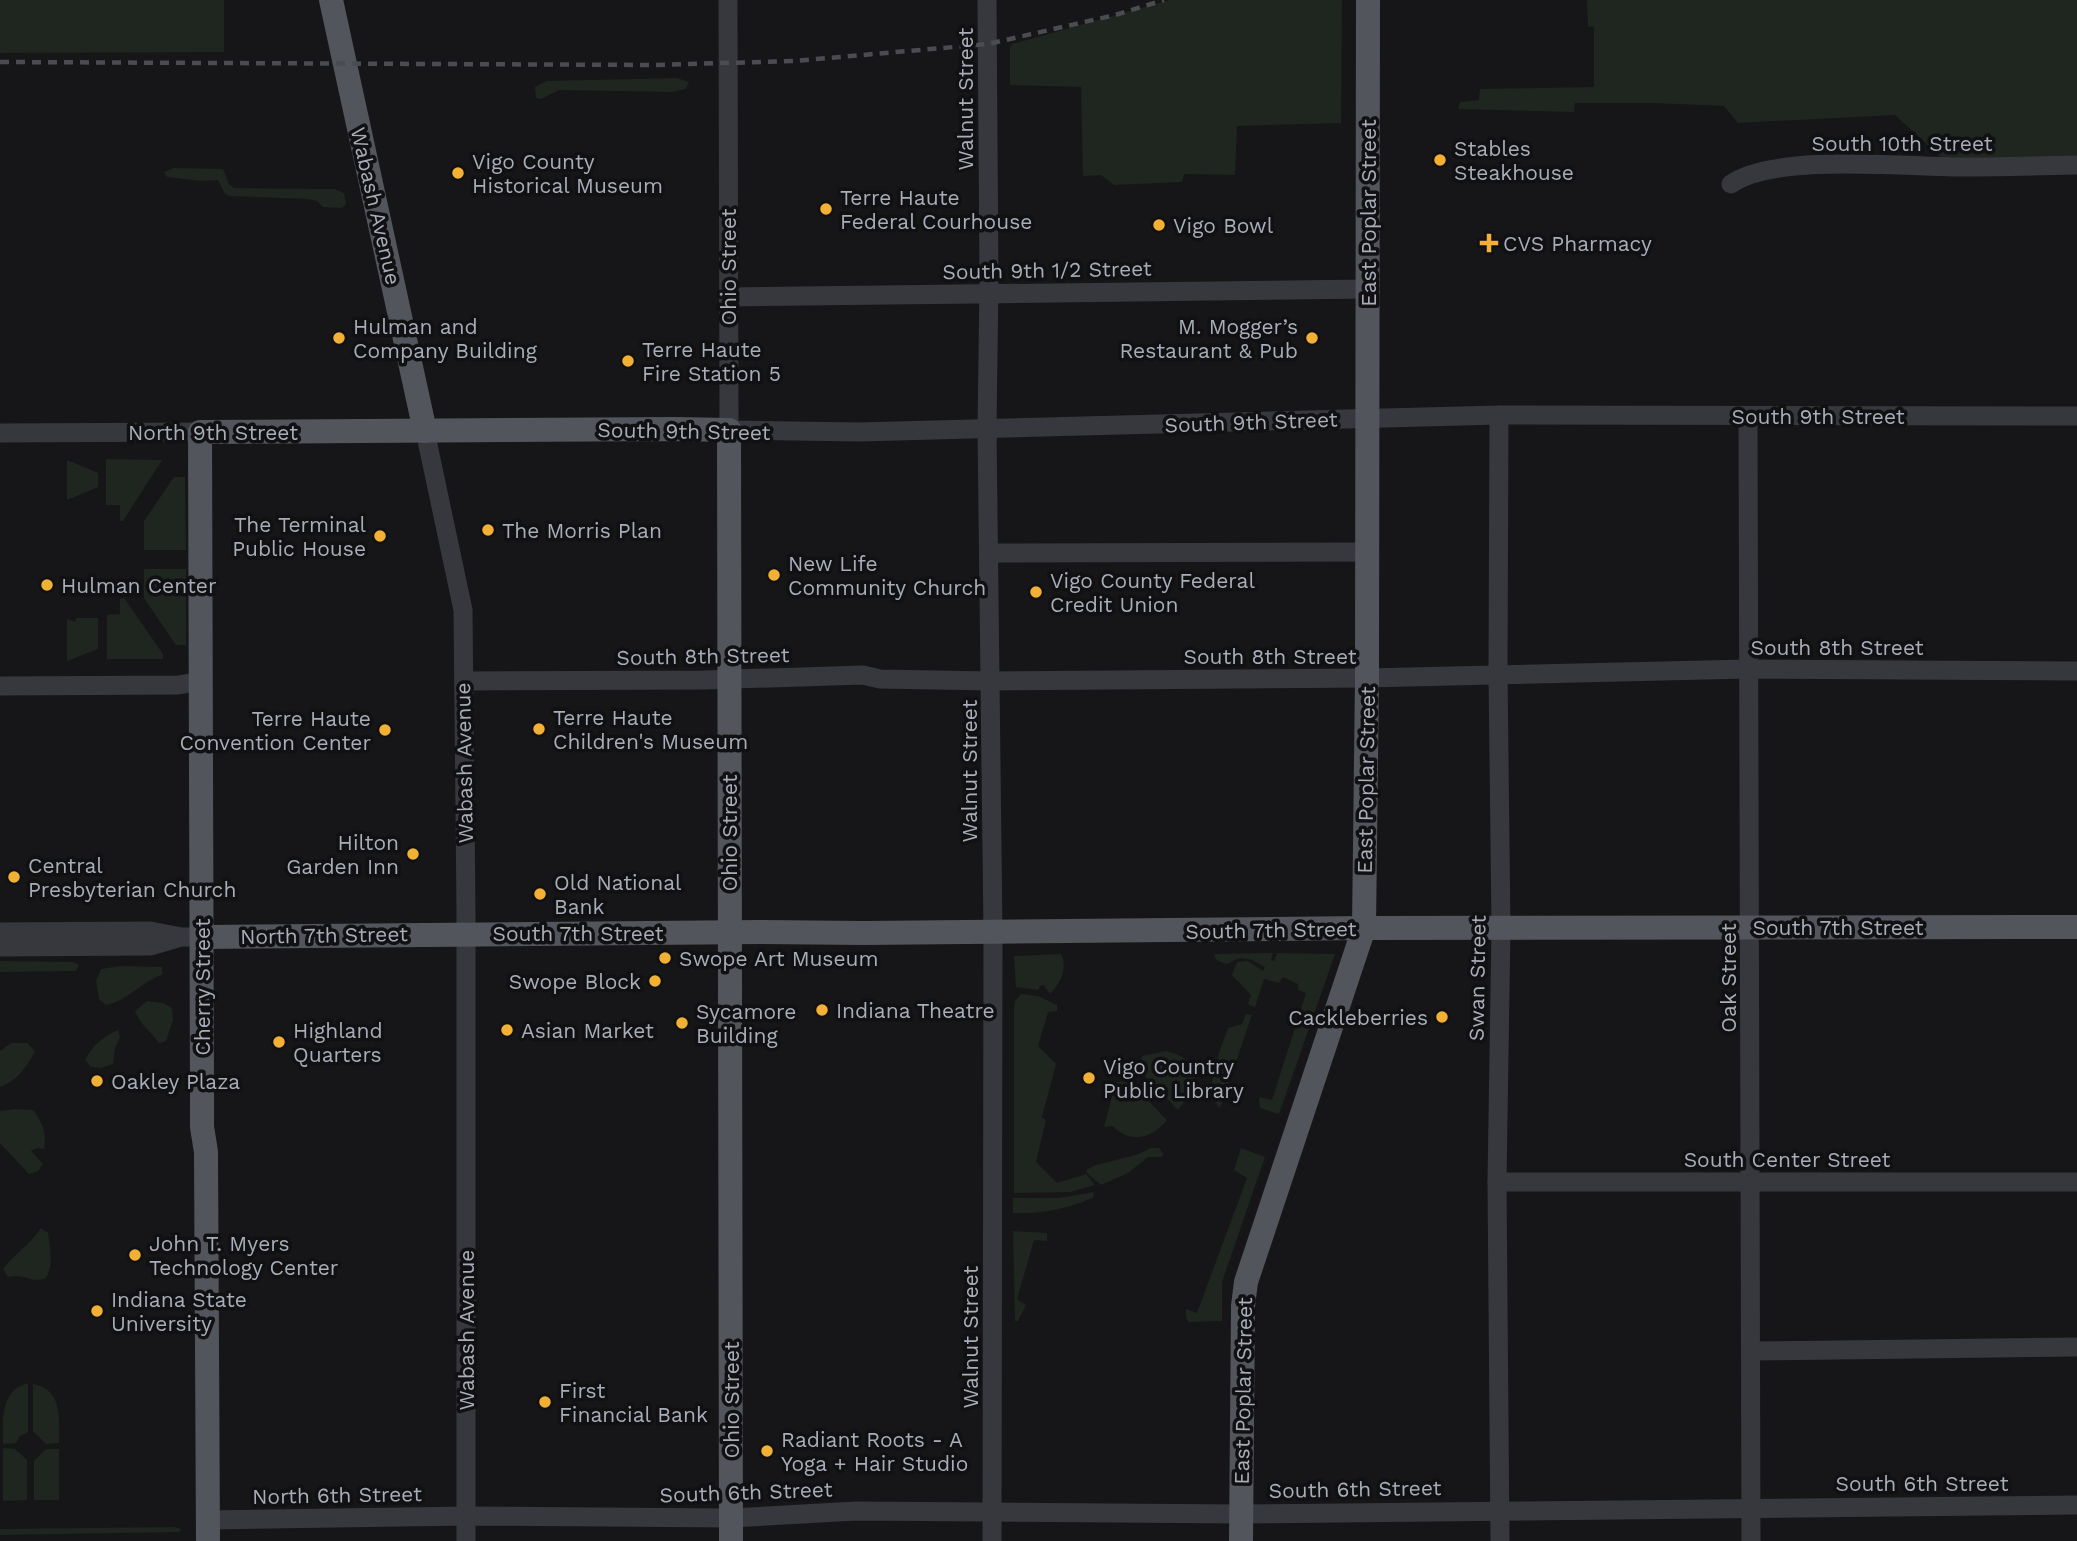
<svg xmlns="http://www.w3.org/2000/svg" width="2077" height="1541" font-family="'Work Sans',sans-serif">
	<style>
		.green { fill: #1e261f }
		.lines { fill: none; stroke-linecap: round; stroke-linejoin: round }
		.minor { stroke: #37383d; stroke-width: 19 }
		.major { stroke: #53555c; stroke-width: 24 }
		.rail { stroke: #4a4c52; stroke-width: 4.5; stroke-dasharray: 9 7; stroke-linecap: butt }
		.poi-dot { fill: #f2b134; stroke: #111113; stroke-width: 2.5 }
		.labels { text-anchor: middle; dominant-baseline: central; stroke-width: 7; stroke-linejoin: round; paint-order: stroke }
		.street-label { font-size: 21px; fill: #a8adb8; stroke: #111113 }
		.poi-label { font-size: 21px; fill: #a8adb8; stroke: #111113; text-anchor: start }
	</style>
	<rect width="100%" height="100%" fill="#161618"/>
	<!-- green -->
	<g class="green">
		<polygon points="0,0 224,0 224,52 0,53"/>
		<polygon points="1170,0 1342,0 1341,123 1237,126 1235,175 1184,174 1182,182 1114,185 1101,175 1083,176 1081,87 1010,85 1010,47 1012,44"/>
		<polygon points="1587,0 2077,0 2077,159 1943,159 1895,115 1738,123 1724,106 1655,103 1575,103 1574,112 1458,109 1460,102 1479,100 1480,89 1594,87 1594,26 1588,27"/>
		<polygon points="677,78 689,82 686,89 672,92 559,90 541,99 536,98 535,87 547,81"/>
		<polygon points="174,168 223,169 229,184 234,188 334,189 344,193 346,204 342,208 323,207 317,201 308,199 229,196 225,194 218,180 201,181 167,177 164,172"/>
		<polygon points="106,459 162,460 123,521 120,521 120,505 106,505"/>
		<polygon points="67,460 98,473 98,487 67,500"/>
		<polygon points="174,477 185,477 186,550 144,550 144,521"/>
		<polygon points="144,569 186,569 186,645 176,645 144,598"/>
		<polygon points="124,598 163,654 163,659 107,659 107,615 120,614 120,599"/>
		<polygon points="76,618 98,618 98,649 67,661 67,619 75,622"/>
		<path d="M 1273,953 L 1271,960 L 1274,961 L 1277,953 L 1335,954 L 1279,1114 L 1260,1108 L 1259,1099 L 1260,1097 L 1272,1100 L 1306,993 L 1298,990 L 1298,984 L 1283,977 L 1279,983 L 1264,979 L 1255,1007 L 1248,1004 L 1251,995 L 1232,975 L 1237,962 L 1248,961 L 1263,971 L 1265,967 C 1250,958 1242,954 1227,964 C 1221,962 1215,961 1214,954 Z"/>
		<path d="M 1061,954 C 1068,968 1061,983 1050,994 L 1044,985 L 1040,986 L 1038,990 L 1016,987 L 1014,956 Z"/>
		<polygon points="0,961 73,962 79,965 76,971 0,972"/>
		<path d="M 120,966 L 162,967 L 162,975 C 142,981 128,1001 106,1005 L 99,999 L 96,981 L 101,969 Z"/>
		<polygon points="1021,994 1038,996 1057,1005 1057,1011 1048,1012 1038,1046 1056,1064 1042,1117 1046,1120 1036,1162 1057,1183 1086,1174 1095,1185 1070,1192 1014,1193 1014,1008 1015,1001"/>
		<path d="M 147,1001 L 163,1003 L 172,1008 L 173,1020 L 166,1041 L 159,1043 C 150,1030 140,1025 135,1011 Z"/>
		<path d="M 1246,1014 L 1252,1015 L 1220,1108 C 1201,1090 1221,1050 1228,1028 L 1242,1024 Z"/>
		<path d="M 118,1030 L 120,1037 L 115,1048 L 113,1064 L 101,1068 L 91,1067 L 85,1060 C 91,1047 105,1035 118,1030 Z"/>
		<path d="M 11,1043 L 27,1043 L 35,1051 C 26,1068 18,1080 0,1087 L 0,1051 Z"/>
		<path d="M 1166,1051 C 1180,1055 1188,1058 1196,1071 L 1194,1089 L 1178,1110 L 1138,1069 L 1142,1056 Z"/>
		<path d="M 1129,1081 L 1167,1120 C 1152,1139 1130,1144 1113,1126 L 1104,1127 L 1116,1082 Z"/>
		<path d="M 16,1109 L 33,1110 C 43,1123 47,1134 44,1149 L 37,1148 L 31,1151 L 43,1164 L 38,1171 L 29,1174 L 0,1143 L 0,1111 Z"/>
		<path d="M 1151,1148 L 1159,1148 L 1163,1154 L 1162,1157 L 1148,1157 L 1128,1173 L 1101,1185 L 1086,1172 L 1087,1169 C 1108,1159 1130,1160 1151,1148 Z"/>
		<polygon points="1241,1148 1265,1157 1222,1282 1222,1321 1188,1322 1186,1317 1186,1309 1197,1313 1247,1178 1234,1170"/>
		<path d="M 1094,1192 L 1093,1198 C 1066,1209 1042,1214 1013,1213 L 1013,1198 L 1059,1198 Z"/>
		<path d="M 41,1228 L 48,1233 C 50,1248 54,1264 46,1278 C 29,1284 25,1273 8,1277 L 3,1269 C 14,1254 30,1245 41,1228 Z"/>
		<polygon points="1013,1231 1047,1233 1047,1241 1034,1240 1017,1299 1026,1305 1018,1321 1015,1321"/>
		<path d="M 28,1383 L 28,1432 L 20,1436 L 16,1443 L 3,1444 C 3,1418 0,1391 28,1383 Z"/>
		<path d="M 33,1384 C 63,1389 59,1419 59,1443 L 46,1444 L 33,1431 Z"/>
		<polygon points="3,1448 15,1449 27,1460 27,1500 3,1501"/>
		<polygon points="46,1449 59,1449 59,1500 34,1500 34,1461"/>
		<polygon points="174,1527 181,1529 180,1532 0,1535 0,1529"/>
	</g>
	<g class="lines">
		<!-- minor -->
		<g class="minor">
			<polyline points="728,0 729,430 859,432 1499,415 2077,416"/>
			<polyline points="987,0 989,281 987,429 993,933 992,1541"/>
			<path d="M 1731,184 C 1774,154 1899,166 1953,167 C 1995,167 2036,166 2077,165"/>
			<polyline points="728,297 1368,289"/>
			<polyline points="1499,415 1498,673 1501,928 1497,1182 1500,1541"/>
			<polyline points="1748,416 1751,1541"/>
			<polyline points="425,431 463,610 466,913 466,1541"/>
			<polyline points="0,433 200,432"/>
			<polyline points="989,553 1366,552"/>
			<polyline points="464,681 704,680 863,675 880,679 991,681 1367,678 1748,669 2077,671"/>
			<polyline points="0,686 178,685 202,681"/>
			<polyline points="0,932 150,931 182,937 202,937"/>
			<polyline points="0,947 151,946 178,938"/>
			<polyline points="1497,1182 2077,1182"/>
			<polyline points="1751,1351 2077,1347"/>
			<polyline points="208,1520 466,1516 731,1518 856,1511 1241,1514 2077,1505"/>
		</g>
		<!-- major -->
		<g class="major">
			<polyline points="331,0 425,431"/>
			<polyline points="202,937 759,932 864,933 1364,928 2077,927"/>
			<polyline points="208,1541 206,1152 202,1127 202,1099 200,432 675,429 729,430 731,1541"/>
			<polyline points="1241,1541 1243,1306 1246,1282 1364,928 1367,678 1368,0"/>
		</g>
		<!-- rail -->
		<polyline class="rail" points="0,62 652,65 794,61 988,44 1115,15 1164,0"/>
	</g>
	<!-- markers -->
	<g class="poi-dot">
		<circle cx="1440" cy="160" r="7"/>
		<circle cx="458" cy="173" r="7"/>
		<circle cx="826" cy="209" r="7"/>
		<circle cx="1159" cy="225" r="7"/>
		<path d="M1485.5 232.5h7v7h7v7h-7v7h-7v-7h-7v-7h7z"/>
		<circle cx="339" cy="338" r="7"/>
		<circle cx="1312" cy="338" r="7"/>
		<circle cx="628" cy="361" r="7"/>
		<circle cx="488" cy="530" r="7"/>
		<circle cx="380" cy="536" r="7"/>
		<circle cx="774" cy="575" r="7"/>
		<circle cx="47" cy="585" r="7"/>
		<circle cx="1036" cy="592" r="7"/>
		<circle cx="539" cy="729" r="7"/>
		<circle cx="385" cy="730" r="7"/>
		<circle cx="413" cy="854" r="7"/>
		<circle cx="14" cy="877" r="7"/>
		<circle cx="540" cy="894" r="7"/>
		<circle cx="665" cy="958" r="7"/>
		<circle cx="655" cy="981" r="7"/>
		<circle cx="822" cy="1010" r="7"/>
		<circle cx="1442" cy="1017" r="7"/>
		<circle cx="682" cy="1023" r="7"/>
		<circle cx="507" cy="1030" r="7"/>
		<circle cx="279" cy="1042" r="7"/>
		<circle cx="1089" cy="1078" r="7"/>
		<circle cx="97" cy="1081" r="7"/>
		<circle cx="135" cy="1255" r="7"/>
		<circle cx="97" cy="1311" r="7"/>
		<circle cx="545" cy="1402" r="7"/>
		<circle cx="767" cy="1451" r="7"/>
	</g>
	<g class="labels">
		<!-- street labels -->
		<g class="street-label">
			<text transform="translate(965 99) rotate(-90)">Walnut Street</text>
			<text x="1902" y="143">South 10th Street</text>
			<text transform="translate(376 206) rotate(77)">Wabash Avenue</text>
			<text transform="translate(1368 213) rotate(-90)">East Poplar Street</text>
			<text transform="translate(728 267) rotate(-90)">Ohio Street</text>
			<text transform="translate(1047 270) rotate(-1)">South 9th 1/2 Street</text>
			<text x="1818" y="416">South 9th Street</text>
			<text transform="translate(1251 422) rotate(-2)">South 9th Street</text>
			<text transform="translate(684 431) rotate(1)">South 9th Street</text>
			<text x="213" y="432">North 9th Street</text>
			<text x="1837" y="647">South 8th Street</text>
			<text transform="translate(703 656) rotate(-1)">South 8th Street</text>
			<text x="1270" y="656">South 8th Street</text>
			<text transform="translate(464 763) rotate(-91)">Wabash Avenue</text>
			<text transform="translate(969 771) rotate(-90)">Walnut Street</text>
			<text transform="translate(1366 780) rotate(-89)">East Poplar Street</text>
			<text transform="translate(729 833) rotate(-90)">Ohio Street</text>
			<text x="1838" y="927">South 7th Street</text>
			<text transform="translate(1271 930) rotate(-1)">South 7th Street</text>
			<text x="578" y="933">South 7th Street</text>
			<text transform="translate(324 935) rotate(-1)">North 7th Street</text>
			<text transform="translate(1477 978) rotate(-89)">Swan Street</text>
			<text transform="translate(1728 978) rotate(-90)">Oak Street</text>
			<text transform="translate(202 987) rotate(-90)">Cherry Street</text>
			<text x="1787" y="1159">South Center Street</text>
			<text transform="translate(466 1330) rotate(-90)">Wabash Avenue</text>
			<text transform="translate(970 1337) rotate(-90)">Walnut Street</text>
			<text transform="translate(1243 1391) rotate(-89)">East Poplar Street</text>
			<text transform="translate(731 1400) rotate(-90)">Ohio Street</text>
			<text x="1922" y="1483">South 6th Street</text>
			<text transform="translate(1355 1489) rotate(-1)">South 6th Street</text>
			<text transform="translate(746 1492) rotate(-2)">South 6th Street</text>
			<text transform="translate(337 1495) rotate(-1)">North 6th Street</text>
		</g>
		<!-- poi labels -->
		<g class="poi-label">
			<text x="1454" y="148">Stables<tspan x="1454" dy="24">Steakhouse</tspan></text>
			<text x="472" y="161">Vigo County<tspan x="472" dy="24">Historical Museum</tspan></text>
			<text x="840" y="197">Terre Haute<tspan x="840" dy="24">Federal Courhouse</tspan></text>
			<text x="1173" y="225">Vigo Bowl</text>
			<text x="1503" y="243">CVS Pharmacy</text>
			<text x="353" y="326">Hulman and<tspan x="353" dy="24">Company Building</tspan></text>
			<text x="1298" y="326" text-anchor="end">M. Mogger’s<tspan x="1298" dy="24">Restaurant &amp; Pub</tspan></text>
			<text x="642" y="349">Terre Haute<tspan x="642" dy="24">Fire Station 5</tspan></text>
			<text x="366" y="524" text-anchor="end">The Terminal<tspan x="366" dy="24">Public House</tspan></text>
			<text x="502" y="530">The Morris Plan</text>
			<text x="788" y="563">New Life<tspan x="788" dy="24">Community Church</tspan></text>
			<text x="1050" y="580">Vigo County Federal<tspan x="1050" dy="24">Credit Union</tspan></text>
			<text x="61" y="585">Hulman Center</text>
			<text x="553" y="717">Terre Haute<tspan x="553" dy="24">Children's Museum</tspan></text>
			<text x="371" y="718" text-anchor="end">Terre Haute<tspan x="371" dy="24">Convention Center</tspan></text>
			<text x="399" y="842" text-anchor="end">Hilton<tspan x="399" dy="24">Garden Inn</tspan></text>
			<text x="28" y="865">Central<tspan x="28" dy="24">Presbyterian Church</tspan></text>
			<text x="554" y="882">Old National<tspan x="554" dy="24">Bank</tspan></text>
			<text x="679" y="958">Swope Art Museum</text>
			<text x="641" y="981" text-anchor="end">Swope Block</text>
			<text x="836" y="1010">Indiana Theatre</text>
			<text x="696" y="1011">Sycamore<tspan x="696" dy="24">Building</tspan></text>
			<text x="1428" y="1017" text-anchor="end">Cackleberries</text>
			<text x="293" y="1030">Highland<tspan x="293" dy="24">Quarters</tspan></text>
			<text x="521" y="1030">Asian Market</text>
			<text x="1103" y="1066">Vigo Country<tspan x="1103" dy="24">Public Library</tspan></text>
			<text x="111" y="1081">Oakley Plaza</text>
			<text x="149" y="1243">John T. Myers<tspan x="149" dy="24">Technology Center</tspan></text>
			<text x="111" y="1299">Indiana State<tspan x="111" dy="24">University</tspan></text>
			<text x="559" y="1390">First<tspan x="559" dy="24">Financial Bank</tspan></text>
			<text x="781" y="1439">Radiant Roots - A<tspan x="781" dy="24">Yoga + Hair Studio</tspan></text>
		</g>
	</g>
</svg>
